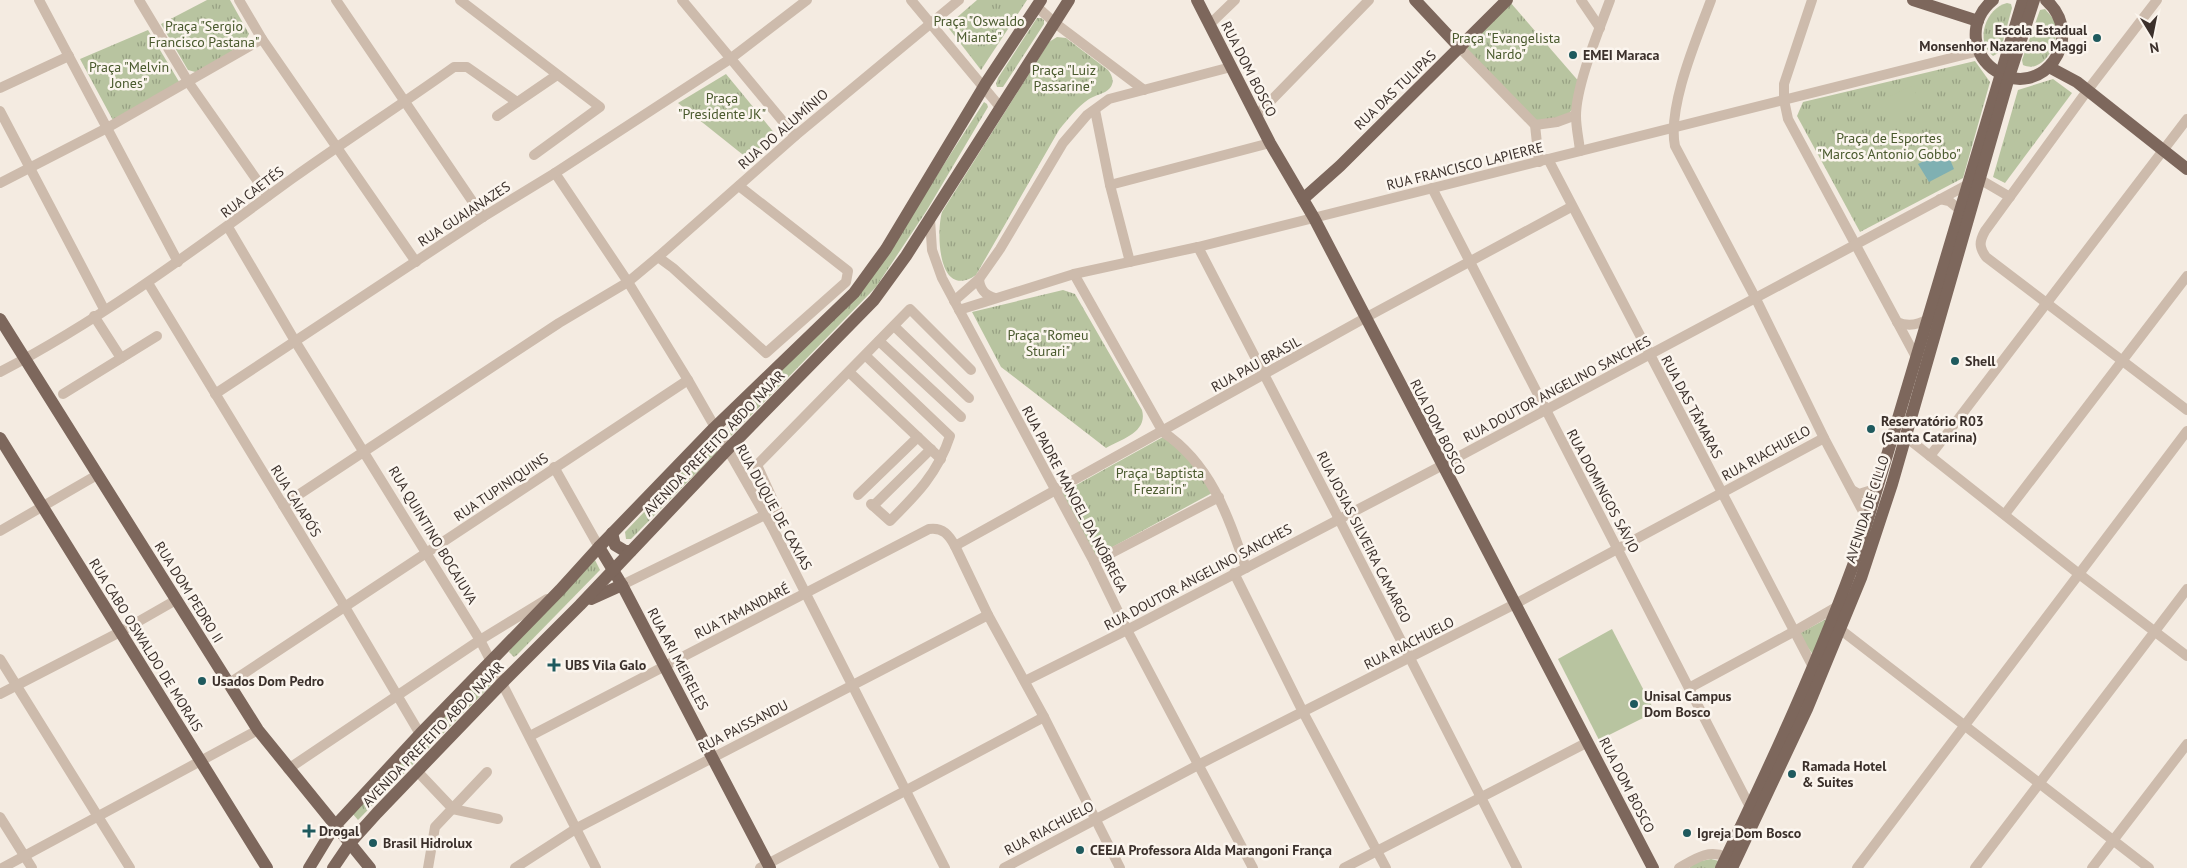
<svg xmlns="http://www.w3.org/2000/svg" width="2187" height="868" font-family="'PT Sans',sans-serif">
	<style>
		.park { fill: url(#park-tufts) }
		.pitch { fill: #b8c4a0 }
		.water { fill: #7fb0b2 }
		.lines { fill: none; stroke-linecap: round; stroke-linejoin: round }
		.minor { stroke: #cdbbac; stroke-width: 10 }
		.major { stroke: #7d675c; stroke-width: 12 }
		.poi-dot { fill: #1f5a5e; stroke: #fbf5ee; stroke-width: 2 }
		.labels { text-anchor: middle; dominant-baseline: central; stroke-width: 5; stroke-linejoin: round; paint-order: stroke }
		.park-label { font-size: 14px; fill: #4a5a2e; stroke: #fbf5ee }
		.poi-label { font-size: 14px; font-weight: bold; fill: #3b302b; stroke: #fbf5ee; text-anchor: start }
		.street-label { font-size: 14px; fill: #3b302b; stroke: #fbf5ee }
	</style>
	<defs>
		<pattern id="park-tufts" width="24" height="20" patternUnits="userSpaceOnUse" patternTransform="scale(1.25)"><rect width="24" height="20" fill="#b8c4a0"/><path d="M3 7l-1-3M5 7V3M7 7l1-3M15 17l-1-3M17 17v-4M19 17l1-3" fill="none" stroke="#97a083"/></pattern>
	</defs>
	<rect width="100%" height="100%" fill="#f4ebe1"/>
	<!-- park -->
	<g class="park">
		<polygon points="207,0 230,0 249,34 244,43 199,73 188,70 161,24"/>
		<polygon points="977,0 1027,0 981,70 947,26"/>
		<polygon points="1510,2 1581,84 1573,109 1567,115 1535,125 1460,48"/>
		<path d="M 2007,3 L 2011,4 L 2012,8 L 2000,52 L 1993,56 C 1974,41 1986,8 2007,3 Z"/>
		<path d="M 2045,9 C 2048,13 2053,17 2055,22 C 2062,39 2044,75 2023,65 L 2022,60 L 2040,10 Z"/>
		<polygon points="1037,18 1041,18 1044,20 1044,24 1003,87 997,87 996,84 998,78"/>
		<polygon points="148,30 181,85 115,124 80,59"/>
		<path d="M 1057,37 L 1066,38 L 1108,70 C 1112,75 1115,82 1110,88 C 1105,94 1095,95 1089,99 C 1077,107 1068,119 1059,130 L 976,275 C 938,301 936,233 942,212 L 1049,42 Z"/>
		<polygon points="1975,61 1990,82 1963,178 1860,232 1797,116 1803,102"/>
		<polygon points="726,74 776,135 747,158 678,103"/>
		<polygon points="2053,79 2072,93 2005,183 1993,177 2018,90"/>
		<polygon points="984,102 987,104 988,107 927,210 876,287 731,436 727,426 867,284"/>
		<path d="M 1063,290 L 1075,294 L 1142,410 C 1148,432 1122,439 1106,448 L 1001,367 L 972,312 Z"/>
		<polygon points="1163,437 1193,461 1212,493 1096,556 1060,494"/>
		<polygon points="713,442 718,445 717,452 631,539 626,539 625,532 710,443"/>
		<polygon points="595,560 600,570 517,655 514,657 509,652 511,648"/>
		<polygon points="1830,617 1814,656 1798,634"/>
		<polygon points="487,677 489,678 491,685 358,820 352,813 482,678"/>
		<polygon points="1711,859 1719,861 1715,868 1689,868 1696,862"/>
	</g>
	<!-- pitch -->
	<g class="pitch">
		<polygon points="1912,86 1921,103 1891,118 1882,100"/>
		<polygon points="1612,629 1655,712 1599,740 1558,659"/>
	</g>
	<!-- water -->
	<polygon class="water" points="1946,150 1954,169 1929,182 1918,164"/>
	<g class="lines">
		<!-- minor -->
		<g class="minor">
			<polyline points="39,0 178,262"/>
			<polyline points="139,0 189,83 268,196"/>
			<polyline points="239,0 262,39 416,262"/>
			<polyline points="336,0 483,217"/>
			<polyline points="460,0 600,107 534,155"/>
			<polyline points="682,0 795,136"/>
			<polyline points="911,0 1000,107"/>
			<polyline points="1581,0 1600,28"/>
			<path d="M 1711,0 C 1697,38 1667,107 1675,146 L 1756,299 L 1824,438 L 1868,521"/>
			<polyline points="1812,0 1784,84 1784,100 1788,119 1916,357"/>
			<path d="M 2157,0 L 2087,91 L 1985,231 C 1979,242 1979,247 1986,257 L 2187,410"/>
			<polyline points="1036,6 1055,23 1144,90"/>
			<polyline points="1210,24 1235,0"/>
			<polyline points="1460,48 1535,125 1539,162"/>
			<polyline points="0,88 69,56"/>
			<polyline points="1095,110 1110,185 1130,262"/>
			<polyline points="0,111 104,309"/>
			<polyline points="497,116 557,75"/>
			<polyline points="1256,116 1369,0"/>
			<polyline points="1535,125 1557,122 1576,115"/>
			<path d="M 1580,151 C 1579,140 1576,128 1576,116 C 1576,85 1599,30 1610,0"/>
			<polyline points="1548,159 1813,667"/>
			<polyline points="555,173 628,282 688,380 772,527 945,868"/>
			<polyline points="1981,180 2010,197"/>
			<polyline points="0,183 107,128 262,39"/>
			<polyline points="1110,185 1270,143"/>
			<path d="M 1432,188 C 1537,395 1645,600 1750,807"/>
			<polyline points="1940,199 1949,201 1960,210"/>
			<polyline points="930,219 932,250 942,278 1094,562 1127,630 1253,868"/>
			<polyline points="228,227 295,341 480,640 596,868"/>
			<polyline points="1198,247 1339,519 1517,868"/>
			<polyline points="658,257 673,268 766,353 846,282 848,271 739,186"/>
			<path d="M 1074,274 L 1163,432 C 1211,464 1228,516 1246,568"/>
			<path d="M 979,279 C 980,290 985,295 995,298"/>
			<polyline points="148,283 345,607 420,734"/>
			<polyline points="954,301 979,279 1000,249 1063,143 1087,115 1109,99 1231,67"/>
			<polyline points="959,310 1074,274 1198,247 1979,51"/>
			<polyline points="94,316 121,358"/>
			<path d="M 1897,322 C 1908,327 1918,325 1928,319"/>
			<polyline points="894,326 969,398"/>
			<polyline points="879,341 961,417"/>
			<path d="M 866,356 L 950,436 C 938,473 916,495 890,521 L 871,504"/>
			<path d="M 0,372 C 104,318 198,247 293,178 C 346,140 401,105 454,67 L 467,67 L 517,102"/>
			<polyline points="849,372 941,459"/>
			<polyline points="63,394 157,336"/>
			<polyline points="215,394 483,217 555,173 730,59 807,0"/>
			<polyline points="1906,437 2079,574 2187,656"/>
			<polyline points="1930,456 2187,119"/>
			<polyline points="554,467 599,547"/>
			<polyline points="1852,490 1859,494 1878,488"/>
			<polyline points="858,495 918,437"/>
			<polyline points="283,505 559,323 628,282 658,257 795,136 959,0"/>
			<polyline points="873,506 931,449"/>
			<polyline points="2005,514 2187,276"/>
			<polyline points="772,527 782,520 757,465 910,309 971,370"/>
			<polyline points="0,531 97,475"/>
			<polyline points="955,546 1365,318 1571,207"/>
			<polyline points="1094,562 1219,497"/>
			<polyline points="1234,573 1303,712 1386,868"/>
			<polyline points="622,585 765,515"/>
			<polyline points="1841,630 2149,868"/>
			<polyline points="0,659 130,868"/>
			<polyline points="1025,681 1127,630 1441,466 1967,185"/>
			<polyline points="228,684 688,380"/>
			<polyline points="1689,688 1793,632 1838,606"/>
			<polyline points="0,694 120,632 176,600"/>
			<path d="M 530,736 L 929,529 C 943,527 949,535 955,546 L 988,615 L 1044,717 L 1120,868"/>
			<polyline points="288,769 480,640 547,599"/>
			<polyline points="417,771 453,809 498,819"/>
			<polyline points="0,817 32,868"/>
			<polyline points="2,868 258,730"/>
			<polyline points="428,868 435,827 487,772"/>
			<polyline points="515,868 577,828 988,615"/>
			<polyline points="760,868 1044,717"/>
			<polyline points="1004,868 1198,765 1515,604 1824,438"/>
			<polyline points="1344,868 1588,742"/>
			<path d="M 1679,868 C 1695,859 1708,849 1726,857"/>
			<polyline points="1857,868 2187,431"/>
			<polyline points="1975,868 2187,589"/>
			<polyline points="2092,868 2187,744"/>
		</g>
		<!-- major -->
		<g class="major">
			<polyline points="1197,0 1270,143 1314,218 1653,868"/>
			<polyline points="1415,0 1460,48"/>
			<polyline points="1913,0 1978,21"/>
			<path d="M 1993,0 C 1981,10 1974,24 1976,40 C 1978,53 1985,64 1996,71 C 2041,101 2088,38 2046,0"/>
			<polyline points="2049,67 2077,82 2187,169"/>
			<polyline points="1303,199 1340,166 1507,0"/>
			<polyline points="0,319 258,730 370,868"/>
			<polyline points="0,438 267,868"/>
			<polyline points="612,533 615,545 625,551 631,551"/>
			<polyline points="599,547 622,585 770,868"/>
			<polyline points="591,599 622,585"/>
			<polyline points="309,868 334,827 420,734 560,590 599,547 714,428 854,293 886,249 986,83 1041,0"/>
			<polyline points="333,868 350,843 377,813 503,682 580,605 727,450 874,300 906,256 1069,0"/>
			<path d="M 1721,868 C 1771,764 1820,658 1859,549 L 2023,0"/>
			<polyline points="1732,868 1807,709 1861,578 1892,484 2009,77 2034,0"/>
		</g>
	</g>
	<!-- markers -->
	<g class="poi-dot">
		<circle cx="2097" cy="38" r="5"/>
		<circle cx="1573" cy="55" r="5"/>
		<circle cx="1955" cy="361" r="5"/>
		<circle cx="1871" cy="429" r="5"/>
		<path d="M551.5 657.5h5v5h5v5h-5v5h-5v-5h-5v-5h5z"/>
		<circle cx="202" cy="681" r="5"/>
		<circle cx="1634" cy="704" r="5"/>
		<circle cx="1792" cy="774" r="5"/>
		<path d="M306.5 823.5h5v5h5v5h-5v5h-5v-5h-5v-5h5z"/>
		<circle cx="1687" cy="833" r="5"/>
		<circle cx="373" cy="843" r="5"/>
		<circle cx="1080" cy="850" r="5"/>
	</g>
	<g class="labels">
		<!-- park labels -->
		<g class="park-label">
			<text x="979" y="21">Praça "Oswaldo<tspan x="979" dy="16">Miante"</tspan></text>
			<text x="204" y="26">Praça "Sergio<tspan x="204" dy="16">Francisco Pastana"</tspan></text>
			<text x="1506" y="38">Praça "Evangelista<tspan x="1506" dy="16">Nardo"</tspan></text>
			<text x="129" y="67">Praça "Melvin<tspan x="129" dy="16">Jones"</tspan></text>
			<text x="1064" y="70">Praça "Luiz<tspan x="1064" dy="16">Passarine"</tspan></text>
			<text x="722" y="98">Praça<tspan x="722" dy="16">"Presidente JK"</tspan></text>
			<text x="1889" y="138">Praça de Esportes<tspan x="1889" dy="16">"Marcos Antonio Gobbo"</tspan></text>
			<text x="1048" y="335">Praça "Romeu<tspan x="1048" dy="16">Sturari"</tspan></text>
			<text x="1160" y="473">Praça "Baptista<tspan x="1160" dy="16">Frezarin"</tspan></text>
		</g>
		<!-- poi labels -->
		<g class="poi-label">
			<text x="2087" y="30" text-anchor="end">Escola Estadual<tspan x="2087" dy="16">Monsenhor Nazareno Maggi</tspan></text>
			<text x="1583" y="55">EMEI Maraca</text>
			<text x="1965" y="361">Shell</text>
			<text x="1881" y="421">Reservatório R03<tspan x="1881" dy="16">(Santa Catarina)</tspan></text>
			<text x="565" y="665">UBS Vila Galo</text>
			<text x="212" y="681">Usados Dom Pedro</text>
			<text x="1644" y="696">Unisal Campus<tspan x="1644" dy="16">Dom Bosco</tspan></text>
			<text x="1802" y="766">Ramada Hotel<tspan x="1802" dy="16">&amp; Suites</tspan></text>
			<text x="319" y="831">Drogal</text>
			<text x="1697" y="833">Igreja Dom Bosco</text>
			<text x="383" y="843">Brasil Hidrolux</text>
			<text x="1090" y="850">CEEJA Professora Alda Marangoni França</text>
		</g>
		<!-- street labels -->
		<g class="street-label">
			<text transform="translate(1249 69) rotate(63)">RUA DOM BOSCO</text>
			<text transform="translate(1395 90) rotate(-44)">RUA DAS TULIPAS</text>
			<text transform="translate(783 129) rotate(-41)">RUA DO ALUMÍNIO</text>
			<text transform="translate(1465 166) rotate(-14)">RUA FRANCISCO LAPIERRE</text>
			<text transform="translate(252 192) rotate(-37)">RUA CAETÉS</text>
			<text transform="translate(464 214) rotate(-33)">RUA GUAIANAZES</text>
			<text transform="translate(1256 364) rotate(-29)">RUA PAU BRASIL</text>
			<text transform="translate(1557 389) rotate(-28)">RUA DOUTOR ANGELINO SANCHES</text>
			<text transform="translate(1692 407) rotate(62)">RUA DAS TÂMARAS</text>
			<text transform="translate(1438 427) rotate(63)">RUA DOM BOSCO</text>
			<text transform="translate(714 443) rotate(-46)">AVENIDA PREFEITO ABDO NAJAR</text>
			<text transform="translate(1766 453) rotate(-29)">RUA RIACHUELO</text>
			<text transform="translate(501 487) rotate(-34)">RUA TUPINIQUINS</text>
			<text transform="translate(1603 491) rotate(62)">RUA DOMINGOS SÁVIO</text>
			<text transform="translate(1075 499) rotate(62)">RUA PADRE MANOEL DA NÓBREGA</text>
			<text transform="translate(296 501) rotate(58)">RUA CAIAPÓS</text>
			<text transform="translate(774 507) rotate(61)">RUA DUQUE DE CAXIAS</text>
			<text transform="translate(1867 509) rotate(-72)">AVENIDA DE CILLO</text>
			<text transform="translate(433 535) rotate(59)">RUA QUINTINO BOCAIUVA</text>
			<text transform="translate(1364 537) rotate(63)">RUA JOSIAS SILVEIRA CAMARGO</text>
			<text transform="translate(1198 577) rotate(-28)">RUA DOUTOR ANGELINO SANCHES</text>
			<text transform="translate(189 592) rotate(58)">RUA DOM PEDRO II</text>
			<text transform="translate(742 611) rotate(-27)">RUA TAMANDARÉ</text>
			<text transform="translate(1409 643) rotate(-27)">RUA RIACHUELO</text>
			<text transform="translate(146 645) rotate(58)">RUA CABO OSWALDO DE MORAIS</text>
			<text transform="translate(678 659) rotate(62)">RUA ARI MEIRELES</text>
			<text transform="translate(743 726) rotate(-27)">RUA PAISSANDU</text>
			<text transform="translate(433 734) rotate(-46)">AVENIDA PREFEITO ABDO NAJAR</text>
			<text transform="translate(1627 785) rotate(63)">RUA DOM BOSCO</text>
			<text transform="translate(1049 828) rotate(-28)">RUA RIACHUELO</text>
		</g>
	</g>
	<!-- north arrow -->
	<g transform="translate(2152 35) rotate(170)" stroke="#fbf5ee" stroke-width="4" paint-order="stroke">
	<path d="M0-4L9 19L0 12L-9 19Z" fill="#3b302b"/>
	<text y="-8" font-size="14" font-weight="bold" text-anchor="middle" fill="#3b302b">N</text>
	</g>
</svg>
